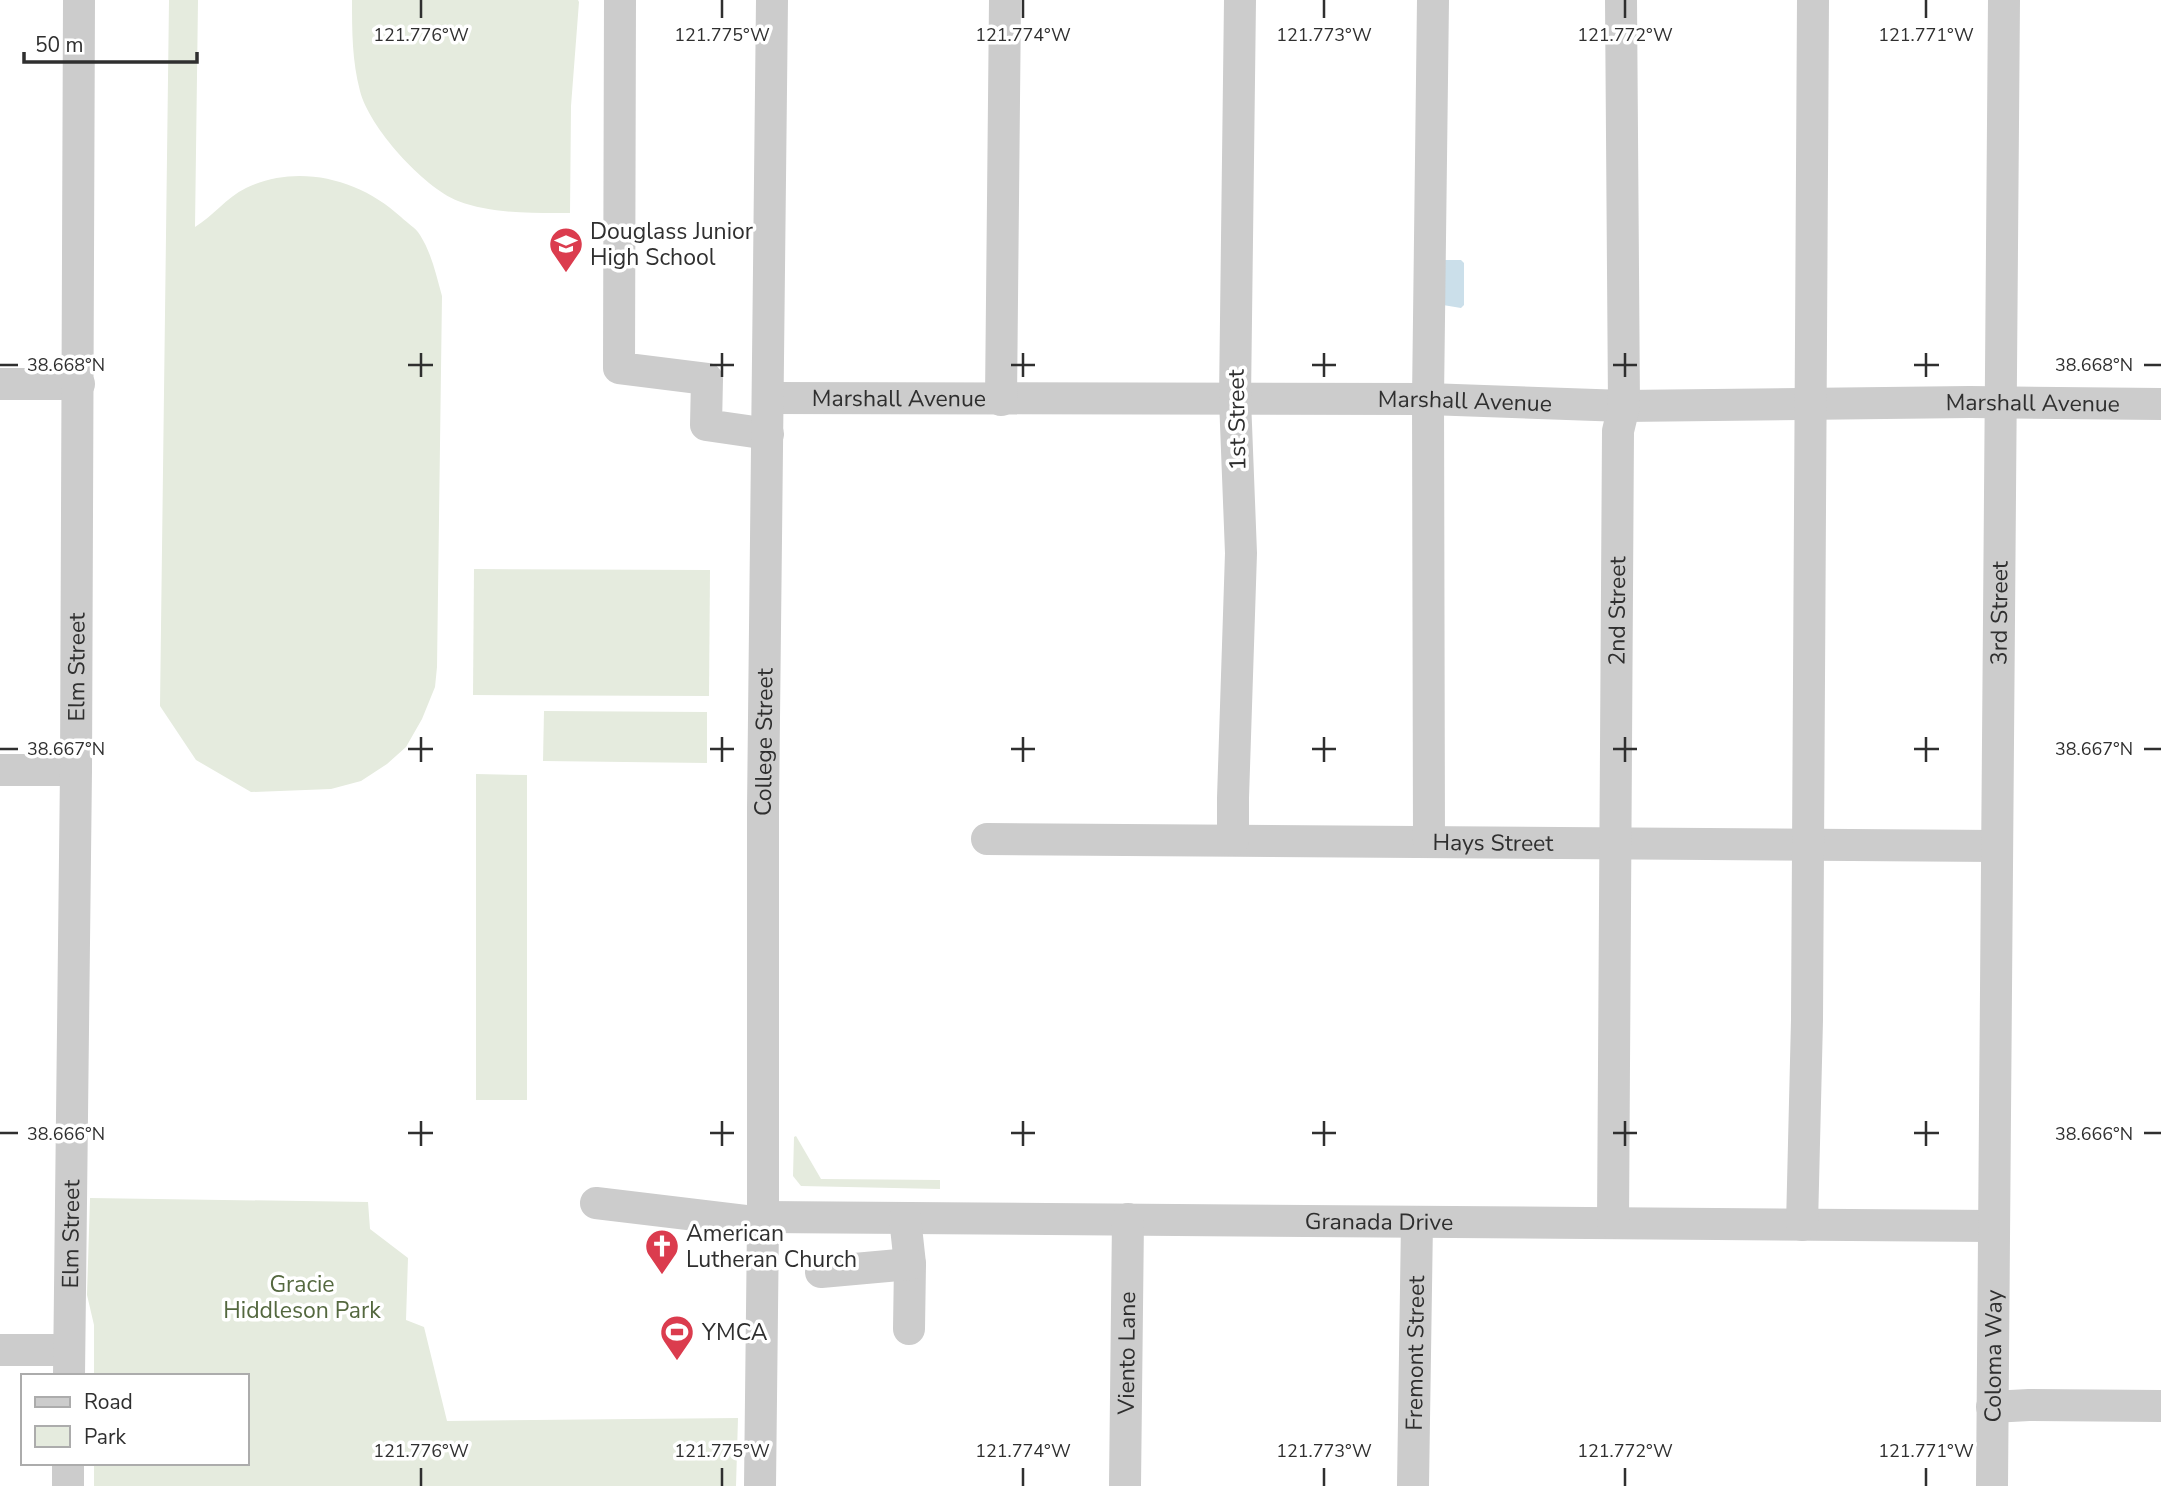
<svg xmlns="http://www.w3.org/2000/svg" width="2161" height="1486" font-family="'Nunito Sans',sans-serif">
	<style>
		.green { fill: #e5ebde }
		.water { fill: #cbdfea }
		.lines { fill: none; stroke-linecap: round; stroke-linejoin: round }
		.minor { stroke: #ccc; stroke-width: 32 }
		.ticks { fill: none; stroke: #2f2f2f; stroke-width: 2.5 }
		.labels { text-anchor: middle; dominant-baseline: central; stroke-width: 7; stroke-linejoin: round; paint-order: stroke }
		.poi-label { font-size: 23px; fill: #2f2f2f; stroke: #fff; text-anchor: start }
		.street-label { font-size: 23px; fill: #2f2f2f; stroke: #fff }
		.park-label { font-size: 23px; fill: #54683f; stroke: #fff }
		.ticks-label { font-size: 18px; text-anchor: middle; fill: #2f2f2f; stroke: #fff; stroke-width: 7; stroke-linejoin: round; paint-order: stroke }
	</style>
	<rect width="100%" height="100%" fill="#fff"/>
	<!-- green -->
	<g class="green">
		<path d="M 169,0 L 198,0 L 195,227 C 213,216 226,198 246,188 C 298,163 360,179 401,217 C 407,223 416,228 420,235 C 432,254 436,275 442,296 L 437,667 L 435,687 L 422,719 L 406,747 L 387,764 L 361,781 L 331,789 L 251,792 L 196,760 L 160,706 Z"/>
		<path d="M 352,0 L 578,0 L 579,2 L 571,106 L 570,213 C 534,213 492,214 458,201 C 423,187 369,127 360,91 C 352,61 352,31 352,0 Z"/>
		<polygon points="474,569 710,570 709,696 473,695"/>
		<polygon points="544,711 707,712 707,763 543,761"/>
		<polygon points="476,774 527,775 527,1100 476,1100"/>
		<polygon points="796,1136 821,1179 940,1180 940,1189 801,1186 793,1176 794,1137"/>
		<polygon points="90,1198 368,1202 370,1229 408,1258 406,1320 424,1327 447,1421 738,1418 736,1486 94,1486 94,1463 247,1463 247,1376 94,1376 94,1325 87,1295"/>
	</g>
	<!-- water -->
	<polygon class="water" points="1445,260 1461,260 1464,263 1464,305 1461,308 1443,305"/>
	<g class="lines">
		<!-- minor -->
		<g class="minor">
			<polyline points="620,0 619,368 707,379 706,425 768,434"/>
			<polyline points="0,384 79,384"/>
			<path id="s1" d="M 769,398 L 1428,399 L 1624,406 L 1970,402 L 2161,404"/>
			<polyline points="1001,400 1005,0"/>
			<polyline points="0,770 76,770"/>
			<path id="s2" d="M 987,839 L 1997,846"/>
			<polyline points="1233,840 1233,798 1241,553 1235,399 1240,0"/>
			<polyline points="1429,842 1428,399 1433,0"/>
			<polyline points="596,1203 763,1223"/>
			<path id="s3" d="M 763,1217 L 1994,1226"/>
			<polyline points="905,1218 910,1264 909,1329"/>
			<path id="s4" d="M 1613,1223 L 1618,431 L 1624,406 L 1621,0"/>
			<polyline points="1802,1225 1807,1020 1813,0"/>
			<polyline points="821,1272 910,1264"/>
			<polyline points="0,1350 69,1350"/>
			<path id="s5" d="M 69,1376 L 76,770 L 79,0"/>
			<polyline points="1992,1407 2029,1405 2161,1406"/>
			<polyline points="68,1486 68,1463"/>
			<path id="s6" d="M 760,1486 L 763,1223 L 763,808 L 772,0"/>
			<path id="s7" d="M 1125,1486 L 1128,1219"/>
			<path id="s8" d="M 1413,1486 L 1417,1222"/>
			<path id="s9" d="M 1992,1486 L 2004,0"/>
		</g>
	</g>
	<!-- ticks -->
	<path class="ticks" d="M 421,0 L 421,18M 722,0 L 722,18M 1023,0 L 1023,18M 1324,0 L 1324,18M 1625,0 L 1625,18M 1926,0 L 1926,18M 421,353 L 421,377M 722,353 L 722,377M 1023,353 L 1023,377M 1324,353 L 1324,377M 1625,353 L 1625,377M 1926,353 L 1926,377M 0,365 L 18,365M 408,365 L 433,365M 710,365 L 734,365M 1011,365 L 1035,365M 1312,365 L 1336,365M 1613,365 L 1637,365M 1914,365 L 1939,365M 2144,365 L 2161,365M 421,737 L 421,762M 722,737 L 722,762M 1023,737 L 1023,762M 1324,737 L 1324,762M 1625,737 L 1625,762M 1926,737 L 1926,762M 0,749 L 18,749M 408,749 L 433,749M 710,749 L 734,749M 1011,749 L 1035,749M 1312,749 L 1336,749M 1613,749 L 1637,749M 1914,749 L 1939,749M 2144,749 L 2161,749M 421,1121 L 421,1146M 722,1121 L 722,1146M 1023,1121 L 1023,1146M 1324,1121 L 1324,1146M 1625,1121 L 1625,1146M 1926,1121 L 1926,1146M 0,1133 L 18,1133M 408,1133 L 433,1133M 710,1133 L 734,1133M 1011,1133 L 1035,1133M 1312,1133 L 1336,1133M 1613,1133 L 1637,1133M 1914,1133 L 1939,1133M 2144,1133 L 2161,1133M 421,1468 L 421,1486M 722,1468 L 722,1486M 1023,1468 L 1023,1486M 1324,1468 L 1324,1486M 1625,1468 L 1625,1486M 1926,1468 L 1926,1486"/>
	<!-- icons -->
	<defs>
		<g id="school-pin" transform="scale(1.75)"><path d="M0 17L-7.5 6A9.5 9.5 0 1 1 7.5 6Z" fill="#db3c4e" stroke="#fff"/><path d="M0-5L7-2L0 1L-7-2ZM-4 1L0 2.5L4 1V4Q0 6-4 4Z" fill="#fff"/></g>
		<g id="church-pin" transform="scale(1.75)"><path d="M0 17L-7.5 6A9.5 9.5 0 1 1 7.5 6Z" fill="#db3c4e" stroke="#fff"/><path d="M-1.2-6h2.4v3.5h3.3v2.4h-3.3V6h-2.4V-.1h-3.3v-2.4h3.3Z" fill="#fff"/></g>
		<g id="stadium-pin" transform="scale(1.75)"><path d="M0 17L-7.5 6A9.5 9.5 0 1 1 7.5 6Z" fill="#db3c4e" stroke="#fff"/><path d="M0-5a6.5 5 0 1 0 0 10a6.5 5 0 1 0 0-10ZM-3.5-1.8h7v3.6h-7Z" fill="#fff"/></g>
	</defs>
	<g fill-rule="evenodd">
		<use href="#school-pin" x="566" y="244"/>
		<use href="#church-pin" x="662" y="1246"/>
		<use href="#stadium-pin" x="677" y="1332"/>
	</g>
	<g class="labels">
		<!-- poi labels -->
		<g class="poi-label">
			<text x="590" y="231">Douglass Junior<tspan x="590" dy="26">High School</tspan></text>
			<text x="686" y="1233">American<tspan x="686" dy="26">Lutheran Church</tspan></text>
			<text x="702" y="1332">YMCA</text>
		</g>
		<!-- street labels -->
		<g class="street-label">
			<text stroke="none"><textPath href="#s1" startOffset="130">Marshall Avenue</textPath></text>
			<text stroke="none"><textPath href="#s1" startOffset="696">Marshall Avenue</textPath></text>
			<text stroke="none"><textPath href="#s1" startOffset="1264">Marshall Avenue</textPath></text>
			<text transform="translate(1237 420) rotate(-91)">1st Street</text>
			<text stroke="none"><textPath href="#s4" startOffset="612">2nd Street</textPath></text>
			<text stroke="none"><textPath href="#s9" startOffset="873">3rd Street</textPath></text>
			<text stroke="none"><textPath href="#s5" startOffset="709">Elm Street</textPath></text>
			<text stroke="none"><textPath href="#s6" startOffset="744">College Street</textPath></text>
			<text stroke="none"><textPath href="#s2" startOffset="506">Hays Street</textPath></text>
			<text stroke="none"><textPath href="#s3" startOffset="616">Granada Drive</textPath></text>
			<text stroke="none"><textPath href="#s5" startOffset="142">Elm Street</textPath></text>
			<text stroke="none"><textPath href="#s7" startOffset="133">Viento Lane</textPath></text>
			<text stroke="none"><textPath href="#s8" startOffset="133">Fremont Street</textPath></text>
			<text stroke="none"><textPath href="#s9" startOffset="130">Coloma Way</textPath></text>
		</g>
		<!-- park labels -->
		<g class="park-label">
			<text x="302" y="1284">Gracie<tspan x="302" dy="26">Hiddleson Park</tspan></text>
		</g>
	</g>
	<g class="ticks-label">
		<text x="421" y="41">121.776°W</text>
		<text x="722" y="41">121.775°W</text>
		<text x="1023" y="41">121.774°W</text>
		<text x="1324" y="41">121.773°W</text>
		<text x="1625" y="41">121.772°W</text>
		<text x="1926" y="41">121.771°W</text>
		<text x="66" y="371">38.668°N</text>
		<text x="2094" y="371">38.668°N</text>
		<text x="66" y="755">38.667°N</text>
		<text x="2094" y="755">38.667°N</text>
		<text x="66" y="1140">38.666°N</text>
		<text x="2094" y="1140">38.666°N</text>
		<text x="421" y="1457">121.776°W</text>
		<text x="722" y="1457">121.775°W</text>
		<text x="1023" y="1457">121.774°W</text>
		<text x="1324" y="1457">121.773°W</text>
		<text x="1625" y="1457">121.772°W</text>
		<text x="1926" y="1457">121.771°W</text>
	</g>
	<!-- legend -->
	<rect x="21" y="1374" width="228" height="91" fill="#ffffff" stroke="#acacac" stroke-width="2"/>
	<rect x="35" y="1397" width="35" height="10" fill="#cccccc" stroke="#acacac" stroke-width="2"/>
	<text x="84" y="1409" font-size="21" fill="#2f2f2f">Road</text>
	<rect x="35" y="1426" width="35" height="21" fill="#e5ebde" stroke="#acacac" stroke-width="2"/>
	<text x="84" y="1444" font-size="21" fill="#2f2f2f">Park</text>
	<!-- scale -->
	<path d="M24 52v10h173v-10" fill="none" stroke="#2f2f2f" stroke-width="3.5"/>
	<text x="35" y="52" font-size="21" fill="#2f2f2f" stroke="#ffffff" stroke-width="5" paint-order="stroke">50 m</text>
</svg>
